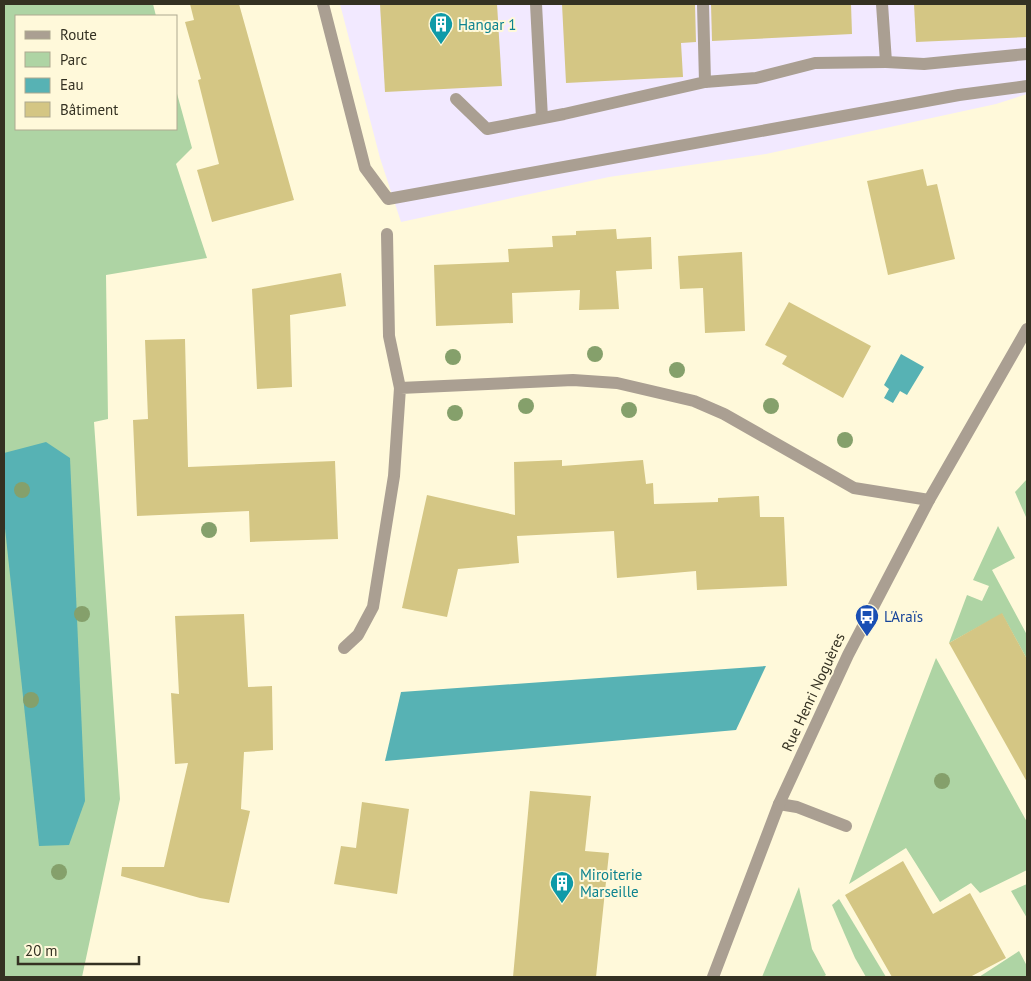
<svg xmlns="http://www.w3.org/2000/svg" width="1031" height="981" font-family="'PT Sans',sans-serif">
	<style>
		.industrial { fill: #f2e9ff }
		.green { fill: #aed4a4 }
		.water { fill: #57b2b4 }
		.building { fill: #d4c684 }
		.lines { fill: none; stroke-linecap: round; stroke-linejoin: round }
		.lane { stroke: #aa9f92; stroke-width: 12 }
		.street { stroke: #aa9f92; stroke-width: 12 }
		.tree { fill: #85a06b }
		.labels { text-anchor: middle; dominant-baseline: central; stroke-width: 4; stroke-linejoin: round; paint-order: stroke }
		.culture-label { font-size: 15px; fill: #0d838f; stroke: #fff9da; text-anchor: start }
		.transit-label { font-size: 15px; fill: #164399; stroke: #fff9da; text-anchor: start }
		.street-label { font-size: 15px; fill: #343122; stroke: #fff9da }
	</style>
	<rect width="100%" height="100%" fill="#fff9da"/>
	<!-- industrial -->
	<polygon class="industrial" points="340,4 1027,4 1027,94 996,104 766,154 609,177 401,222 380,158"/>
	<!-- green -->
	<g class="green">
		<polygon points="4,4 153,4 156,16 16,16 16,129 176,129 176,90 192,148 176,164 207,258 106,275 108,419 94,422 120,799 82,977 4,977"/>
		<polygon points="1027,479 1027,516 1026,517 1015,492"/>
		<polygon points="998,526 1015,558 992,570 1027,635 1027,659 1002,614 949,643 967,595 982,601 989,586 973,580"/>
		<polygon points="936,658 1027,822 1027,870 980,893 971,883 940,902 906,848 849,884"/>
		<polygon points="1027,884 1027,918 1011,891"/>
		<polygon points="799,887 812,949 826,975 823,977 762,977"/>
		<polygon points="839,899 886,977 866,977 855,958 832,905"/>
		<polygon points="1019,951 1027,966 1027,977 979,977"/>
	</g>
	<!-- water -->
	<g class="water">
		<polygon points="901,354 924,367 907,395 900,391 893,403 884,398 889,389 884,385"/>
		<polygon points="46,442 70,458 85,801 69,845 39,846 4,519 4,453"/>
		<polygon points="766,666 736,730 385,761 401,692"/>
	</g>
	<!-- building -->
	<g class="building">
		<polygon points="190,4 239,4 294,200 212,222 197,170 219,164 198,80 201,79 185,22 194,20"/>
		<polygon points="380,4 497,4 502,86 385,92"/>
		<polygon points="562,4 695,4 696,42 681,43 683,77 566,83"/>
		<polygon points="711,4 851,4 852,34 712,41"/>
		<polygon points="914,4 1027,4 1027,37 916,42"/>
		<polygon points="923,169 927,186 937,184 955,259 888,275 867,181"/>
		<polygon points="616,229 617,239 651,237 652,269 616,271 619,309 579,310 580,290 512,293 513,323 436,326 434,265 509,262 508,249 553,247 552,236 576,235 576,231"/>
		<polygon points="742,252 745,331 705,333 703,288 680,289 678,256"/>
		<polygon points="341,273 346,306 290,315 292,387 257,389 252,289"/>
		<polygon points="789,302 871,346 843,398 782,364 787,356 765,345"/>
		<polygon points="185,339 188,467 335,461 338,539 250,542 249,511 137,516 133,420 148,419 145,340"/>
		<polygon points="562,460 562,466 643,460 646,484 653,483 654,504 718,502 718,498 759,496 760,517 784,517 787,586 697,590 696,571 617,578 614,531 517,536 519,563 458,569 447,617 402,608 427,495 515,515 514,462"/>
		<polygon points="1002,613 1027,659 1027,782 949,643"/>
		<polygon points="244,614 248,687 272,686 273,750 244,752 241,809 250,811 229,903 200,898 121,876 122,867 164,867 188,763 175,764 171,693 179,694 175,616"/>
		<polygon points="530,791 591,796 585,851 609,853 596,977 513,977"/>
		<polygon points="362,802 409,809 397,894 334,884 341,846 356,848"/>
		<polygon points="903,861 933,914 970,893 1006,958 970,977 892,977 845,895"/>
	</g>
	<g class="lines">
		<!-- lane -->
		<g class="lane">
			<polyline points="323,4 365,168 388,199 959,95 1027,86"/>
			<polyline points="536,4 542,118"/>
			<polyline points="886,62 924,64 1027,54"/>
			<polyline points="705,82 756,78 815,63 886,62 882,4"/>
			<polyline points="456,99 487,129 564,114 705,82 703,4"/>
			<polyline points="387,234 389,336 400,388"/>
			<polyline points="344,648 358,635 373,607 394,476 400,388 573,380 617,383 694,401 724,414 854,488 929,500"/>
			<polyline points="779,804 797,807 846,826"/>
		</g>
		<!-- street -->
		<polyline class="street" points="713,977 779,804 848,655 929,500 1027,329"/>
	</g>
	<!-- trees -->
	<g class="tree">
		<circle cx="595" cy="354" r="8"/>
		<circle cx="453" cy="357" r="8"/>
		<circle cx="677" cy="370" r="8"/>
		<circle cx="526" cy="406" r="8"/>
		<circle cx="771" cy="406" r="8"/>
		<circle cx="629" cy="410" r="8"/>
		<circle cx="455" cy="413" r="8"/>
		<circle cx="845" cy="440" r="8"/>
		<circle cx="22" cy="490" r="8"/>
		<circle cx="209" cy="530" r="8"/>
		<circle cx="82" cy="614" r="8"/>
		<circle cx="31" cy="700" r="8"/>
		<circle cx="942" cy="781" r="8"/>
		<circle cx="59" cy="872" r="8"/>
	</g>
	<!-- icons -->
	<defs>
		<g id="building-pin" transform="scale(1.25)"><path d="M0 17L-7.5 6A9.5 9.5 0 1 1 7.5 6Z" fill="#0f9aa8" stroke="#fff9da"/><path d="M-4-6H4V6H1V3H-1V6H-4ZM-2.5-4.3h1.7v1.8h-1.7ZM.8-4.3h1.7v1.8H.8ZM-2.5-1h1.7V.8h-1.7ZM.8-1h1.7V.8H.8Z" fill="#fff"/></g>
		<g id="bus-pin" transform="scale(1.25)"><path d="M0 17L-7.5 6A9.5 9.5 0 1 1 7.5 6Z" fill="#1a4fb4" stroke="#fff9da"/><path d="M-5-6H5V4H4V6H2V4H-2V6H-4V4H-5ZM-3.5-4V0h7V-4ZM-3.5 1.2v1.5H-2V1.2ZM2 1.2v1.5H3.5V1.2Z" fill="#fff"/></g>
	</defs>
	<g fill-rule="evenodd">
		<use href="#building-pin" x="441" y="24"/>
		<use href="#bus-pin" x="867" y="616"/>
		<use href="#building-pin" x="562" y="883"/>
	</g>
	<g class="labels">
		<!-- culture labels -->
		<g class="culture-label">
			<text x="458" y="24">Hangar 1</text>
			<text x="580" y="874">Miroiterie<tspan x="580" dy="17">Marseille</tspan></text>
		</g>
		<!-- transit labels -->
		<g class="transit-label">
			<text x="884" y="616">L'Araïs</text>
		</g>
		<!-- street labels -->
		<g class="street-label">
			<text transform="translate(813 692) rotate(-65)">Rue Henri Noguères</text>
		</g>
	</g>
	<!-- border -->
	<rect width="1031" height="981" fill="none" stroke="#343122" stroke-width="10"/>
	<!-- legend -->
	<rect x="15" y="15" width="162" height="115" fill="#fff9da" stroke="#aea990"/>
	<rect x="25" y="31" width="25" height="8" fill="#aa9f92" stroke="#aea990"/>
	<text x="60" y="40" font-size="15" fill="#343122">Route</text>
	<rect x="25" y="52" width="25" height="15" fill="#aed4a4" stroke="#aea990"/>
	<text x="60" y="65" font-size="15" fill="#343122">Parc</text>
	<rect x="25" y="78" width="25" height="15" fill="#57b2b4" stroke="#aea990"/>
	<text x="60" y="90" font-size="15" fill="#343122">Eau</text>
	<rect x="25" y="102" width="25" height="15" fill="#d4c684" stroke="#aea990"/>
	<text x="60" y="115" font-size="15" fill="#343122">Bâtiment</text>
	<!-- scale -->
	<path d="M18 956v8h121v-8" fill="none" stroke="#343122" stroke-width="2.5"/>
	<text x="25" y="956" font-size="15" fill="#343122" stroke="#fff9da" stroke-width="4" paint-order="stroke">20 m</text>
</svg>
